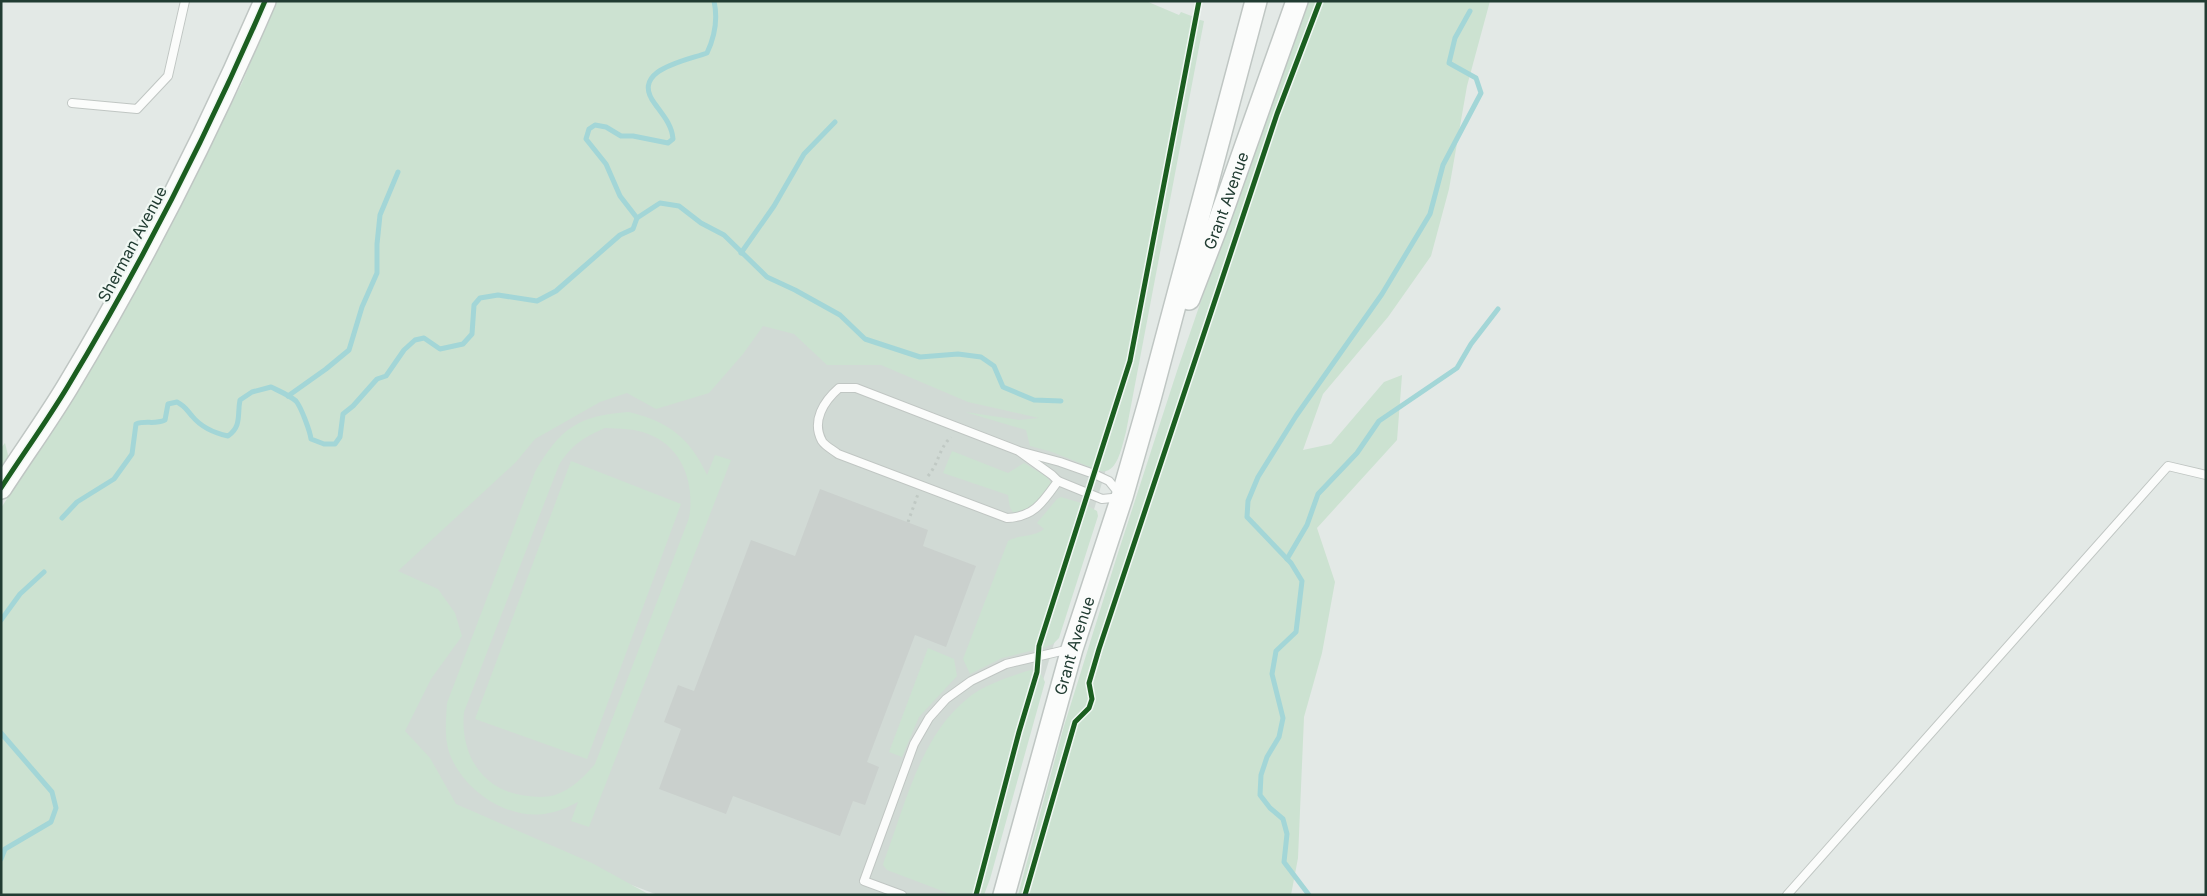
<svg xmlns="http://www.w3.org/2000/svg" width="2207" height="896" font-family="Inter,sans-serif">
	<style>
		.built { fill: #d1dad5 }
		.green { fill: #cce2d1; fill-rule: evenodd }
		.lines { fill: none; stroke-linecap: round; stroke-linejoin: round }
		.stream { stroke: #a3d6d7; stroke-width: 5 }
		.building { fill: #cad0cd }
		.lane-casing { stroke: #c0c6c3; stroke-width: 10 }
		.secondary-casing { stroke: #bfc6c3; stroke-width: 24 }
		.path { stroke: #c0c9c4; stroke-width: 3; stroke-dasharray: 2.5 4; stroke-linecap: butt }
		.lane { stroke: #fbfcfb; stroke-width: 8 }
		.secondary { stroke: #fbfcfb; stroke-width: 21 }
		.cycleway-casing { stroke: #f1f8f4; stroke-width: 8 }
		.cycleway { stroke: #1b5e20; stroke-width: 5 }
		.labels { text-anchor: middle; dominant-baseline: central; stroke-width: 4.5; stroke-linejoin: round; paint-order: stroke }
		.street-label { font-size: 16px; fill: #213c32; stroke: #f1f8f4 }
	</style>
	<rect width="100%" height="100%" fill="#e3e9e6"/>
	<!-- built -->
	<polygon class="built" points="715,293 1124,409 979,895 658,895 430,809 369,747 376,546"/>
	<!-- green -->
	<g class="green">
		<polygon points="276,1 1146,1 1179,15 1181,12 1194,17 1128,359 1096,464 1093,468 1052,452 1030,446 1026,430 965,412 1019,420 1039,418 968,402 881,365 827,365 794,334 763,326 743,354 709,393 656,409 627,393 600,402 535,439 516,462 398,571 438,589 455,613 462,636 431,679 405,731 430,758 456,804 592,863 650,895 1,895 1,508 73,397 140,282 242,83"/>
		<polygon points="1307,1 1490,1 1467,86 1449,189 1431,256 1388,317 1323,394 1303,450 1331,444 1384,382 1402,375 1397,440 1317,528 1335,582 1322,653 1304,717 1298,858 1291,895 1018,895 1064,726 1117,556 1177,371 1263,120"/>
		<path d="M 1197,19 L 1204,21 L 1126,432 C 1122,445 1118,475 1100,471 L 1099,465 L 1132,361 Z"/>
		<path d="M 629,412 C 669,422 690,438 707,475 L 715,455 L 731,460 L 589,827 L 571,821 L 578,802 C 568,807 560,811 549,813 C 509,822 462,790 449,752 C 444,736 446,720 447,703 L 535,472 C 560,428 579,415 629,412 ZM 605,428 C 619,429 634,428 648,434 C 683,447 695,484 689,518 L 595,764 C 584,777 572,789 555,795 C 545,798 532,797 521,795 C 480,788 460,752 464,712 L 559,465 C 572,444 583,438 605,428 Z"/>
		<polygon points="5,443 9,459 1,471 1,448"/>
		<path d="M 952,451 L 1008,473 L 1024,463 L 1047,477 L 1052,484 C 1047,491 1023,524 1012,511 C 1009,507 1009,500 1008,495 L 943,473 Z"/>
		<polygon points="571,461 681,504 587,759 475,719"/>
		<path d="M 1061,497 L 1081,503 L 1081,509 L 1085,511 L 1088,506 L 1097,511 L 1098,516 L 1059,638 L 1053,644 L 1043,648 L 1041,643 L 1035,644 L 1034,650 L 1002,658 L 970,674 L 963,659 L 1008,541 C 1019,534 1033,538 1044,529 L 1037,523 L 1057,499 Z"/>
		<polygon points="928,648 954,659 957,676 919,717 902,757 889,752"/>
		<path d="M 1030,670 L 1035,670 L 1035,674 L 1038,676 L 1040,672 L 1045,682 L 990,879 L 984,895 L 953,895 L 887,870 L 883,865 L 884,861 C 905,806 920,736 968,698 C 985,684 1010,677 1030,670 Z"/>
	</g>
	<g class="lines">
		<!-- stream -->
		<g class="stream">
			<polyline points="637,218 660,203 679,206 701,223 724,235 767,277 795,290 840,315 865,339 920,357 958,354 981,357 994,366 1003,387 1034,400 1061,401"/>
			<polyline points="741,253 774,206 804,154 835,122"/>
			<polyline points="288,396 326,369 349,350 362,307 377,273 377,244 380,215 398,172"/>
			<path d="M 62,518 L 77,502 L 114,479 L 132,454 L 136,424 C 146,420 154,425 165,420 L 168,404 L 177,402 C 185,406 186,409 192,416 C 201,427 214,433 228,436 C 242,426 237,415 240,400 L 252,392 L 271,387 C 279,391 289,395 296,401 C 301,407 310,431 311,439 L 324,444 L 335,444 L 340,437 L 343,414 L 353,406 L 377,379 L 386,376 L 404,350 L 415,340 L 424,338 L 440,349 L 463,344 L 472,334 L 474,305 L 480,298 L 498,295 L 537,301 L 556,291 L 620,235 L 633,229 L 637,218 L 620,196 L 606,164 L 586,139 L 589,129 L 595,125 L 606,127 L 621,136 L 633,136 L 668,143 L 673,139 C 672,125 663,115 655,104 C 629,70 685,61 707,53 C 715,36 718,19 714,1"/>
			<polyline points="1287,559 1307,525 1318,494 1357,453 1379,421 1457,368 1471,344 1498,309"/>
			<polyline points="1,620 20,594 44,572"/>
			<polyline points="1,733 52,792 56,808 51,822 5,849 1,859"/>
			<polyline points="1309,895 1284,862 1287,834 1283,819 1270,808 1260,795 1261,775 1267,757 1279,737 1283,718 1272,674 1276,651 1296,632 1302,581 1291,563 1247,517 1248,501 1258,477 1296,416 1382,294 1430,214 1443,165 1481,93 1476,78 1449,63 1455,38 1470,11"/>
		</g>
	</g>
	<!-- building -->
	<polygon class="building" points="820,489 928,530 923,546 976,566 946,647 915,635 867,762 879,767 865,805 853,801 840,836 733,796 726,814 659,789 681,729 664,722 678,685 694,691 751,540 795,556"/>
	<g class="lines">
		<!-- lane casing -->
		<g class="lane-casing">
			<g id="lane">
				<polyline points="72,103 137,109 168,76 185,1"/>
				<path d="M 839,388 L 856,388 L 1019,451 L 1060,462 L 1094,474 L 1109,481 L 1122,497 L 1102,499 L 1058,481 C 1043,502 1034,517 1007,518 L 838,454 C 833,450 825,446 822,441 C 811,421 824,401 839,388 Z"/>
				<polyline points="1020,452 1052,475 1058,481"/>
				<polyline points="902,895 864,881 914,744 929,718 946,699 971,681 1006,664 1070,649"/>
				<polyline points="1787,895 2168,466 2206,475"/>
			</g>
		</g>
		<!-- secondary casing -->
		<g class="secondary-casing">
			<g id="secondary">
				<path id="s1" d="M 1189,299 L 1219,221 L 1297,1"/>
				<path d="M 1,488 C 23,454 47,421 68,386 C 142,263 208,133 265,1"/>
				<path id="s2" d="M 1004,895 L 1072,649 L 1122,497 L 1150,399 L 1256,1"/>
			</g>
		</g>
		<!-- path -->
		<g class="path">
			<path d="M 928,476 C 939,463 939,448 951,437"/>
			<polyline points="908,522 918,494"/>
		</g>
		<!-- lane -->
		<use href="#lane" class="lane"/>
		<!-- secondary -->
		<use href="#secondary" class="secondary"/>
		<!-- cycleway casing -->
		<g class="cycleway-casing">
			<g id="cycleway">
				<path d="M 1,488 C 23,454 47,421 68,386 C 142,263 208,133 265,1"/>
				<polyline points="976,895 1019,732 1037,672 1039,646 1130,361 1199,1"/>
				<polyline points="1025,895 1075,722 1089,708 1092,699 1089,683 1099,649 1277,114 1320,1"/>
			</g>
		</g>
		<!-- cycleway -->
		<use href="#cycleway" class="cycleway"/>
	</g>
	<g class="labels">
		<!-- street labels -->
		<g class="street-label">
			<text stroke="none"><textPath href="#s1" startOffset="105">Grant Avenue</textPath></text>
			<text transform="translate(132 244) rotate(-62)">Sherman Avenue</text>
			<text stroke="none"><textPath href="#s2" startOffset="259">Grant Avenue</textPath></text>
		</g>
	</g>
	<!-- border -->
	<rect width="2207" height="896" fill="none" stroke="#213c32" stroke-width="5"/>
</svg>
